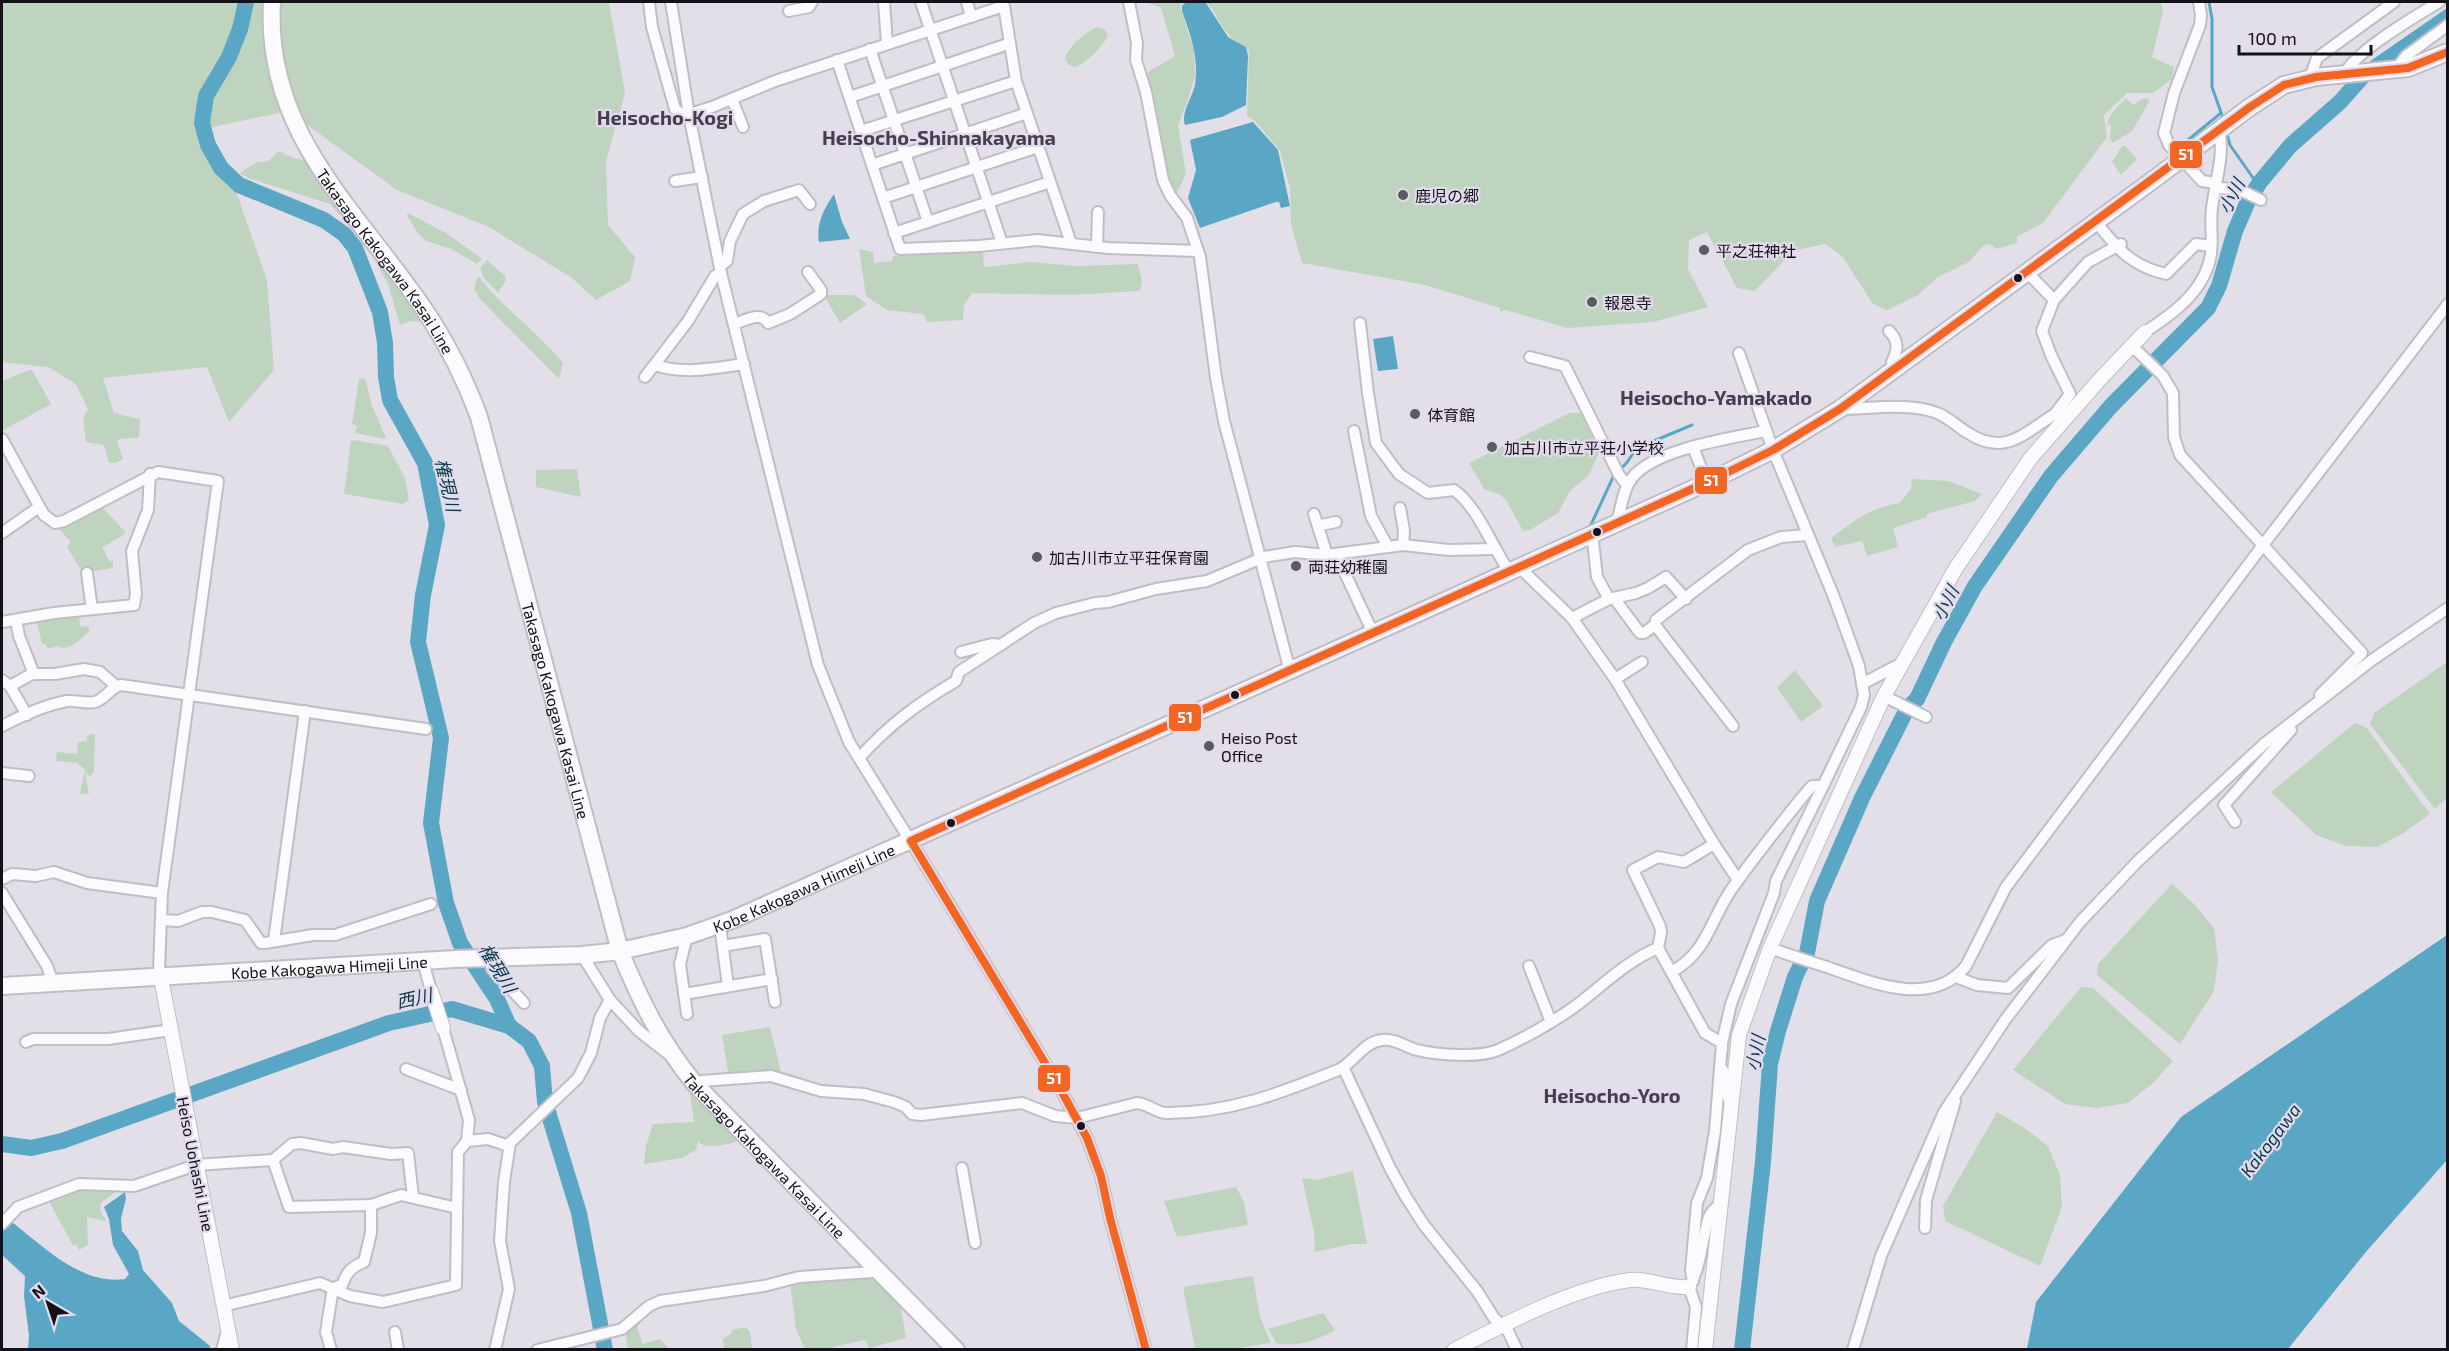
<svg xmlns="http://www.w3.org/2000/svg" width="2449" height="1351" font-family="'Exo 2','Noto Sans JP',sans-serif">
	<style>
		.green { fill: #bfd4bf }
		.water { fill: #59a7c5 }
		.lines { fill: none; stroke-linecap: round; stroke-linejoin: round }
		.stream { stroke: #59a7c5; stroke-width: 3 }
		.river { stroke: #59a7c5; stroke-width: 16 }
		.street-casing { stroke: #c0bdc4; stroke-width: 14 }
		.secondary-casing { stroke: #c0bdc4; stroke-width: 16 }
		.primary-casing { stroke: #c0bdc4; stroke-width: 20 }
		.street { stroke: #fbfafc; stroke-width: 10 }
		.secondary { stroke: #fbfafc; stroke-width: 14 }
		.primary { stroke: #fbfafc; stroke-width: 16 }
		.bus-1-casing { stroke: #e2dbed; stroke-width: 12 }
		.bus-1 { stroke: #f26522; stroke-width: 8 }
		.poi-dot { fill: #5c5a61; stroke: #e2dbed; stroke-width: 2 }
		.bus-dot { fill: #141218; stroke: #e2dbed; stroke-width: 2 }
		.labels { text-anchor: middle; dominant-baseline: central; stroke-width: 4.5; stroke-linejoin: round; paint-order: stroke }
		.poi-label { font-size: 16px; fill: #141218; stroke: #e2dbed; text-anchor: start }
		.street-label { font-size: 16px; fill: #141218; stroke: #e2dbed }
		.water-label { font-size: 18px; font-style: italic; fill: #083848; stroke: #e2dbed }
		.quarter-label { font-size: 20px; font-weight: bold; fill: #443f4c; stroke: #e2dbed }
		.line-badge { stroke: #e2dbed; stroke-width: 2 }
		.badge-label { font-size: 16px; text-anchor: middle; font-weight: bold; fill: #fff }
	</style>
	<rect width="100%" height="100%" fill="#e3dfe9"/>
	<!-- green -->
	<g class="green">
		<polygon points="2,2 609,2 625,93 606,161 608,225 635,257 630,281 596,300 572,278 489,227 397,190 288,111 208,128 231,177 267,280 274,370 229,422 207,367 103,378 114,413 140,419 139,438 119,439 117,442 123,459 116,463 109,463 104,445 86,442 83,419 88,409 76,384 48,367 2,362"/>
		<polygon points="1145,2 1184,2 1180,6 1194,50 1195,75 1189,97 1178,125 1186,174 1176,195 1168,181 1148,72 1175,56 1161,8"/>
		<path d="M 1206,2 L 2161,2 L 2163,12 L 2152,57 L 2174,67 L 2172,79 L 2153,93 L 2127,93 L 2104,115 L 2107,137 L 2043,223 L 2017,237 L 2017,243 L 1996,249 L 1990,244 L 1984,245 L 1969,262 L 1937,278 L 1918,295 L 1887,310 L 1873,304 L 1842,256 L 1825,244 L 1793,251 L 1755,291 L 1737,288 L 1707,232 L 1689,240 L 1688,269 L 1708,307 L 1653,322 L 1567,328 L 1506,310 L 1500,312 L 1500,308 L 1425,285 L 1302,263 L 1291,224 L 1290,188 L 1280,151 L 1255,121 L 1247,116 L 1249,51 C 1245,44 1237,43 1231,37 C 1220,27 1216,12 1206,2 Z"/>
		<path d="M 1098,27 L 1104,29 L 1108,34 C 1107,43 1086,63 1078,66 C 1074,68 1072,66 1069,65 L 1065,59 C 1067,47 1087,31 1098,27 Z"/>
		<path d="M 2126,98 L 2133,105 L 2144,98 L 2150,100 L 2132,131 L 2112,143 L 2110,137 L 2111,126 L 2107,124 C 2110,113 2118,106 2126,98 Z"/>
		<polygon points="2122,146 2125,146 2137,159 2121,175 2112,162"/>
		<path d="M 278,151 L 293,158 L 308,161 L 351,220 L 339,214 L 330,204 L 248,178 L 240,173 L 257,162 C 267,164 272,159 278,151 Z"/>
		<polygon points="408,213 446,233 482,259 477,264 451,249 426,241 417,232 407,215"/>
		<polygon points="367,246 427,322 411,321 400,325 388,284"/>
		<polygon points="859,249 873,252 874,263 892,261 893,256 911,256 912,252 983,252 984,267 1031,262 1075,266 1138,264 1142,281 1140,291 1068,295 972,293 964,305 963,320 927,322 923,314 887,310 866,296"/>
		<polygon points="487,260 505,276 506,280 498,293 484,278 480,268"/>
		<path d="M 478,276 C 503,308 537,331 563,363 L 559,379 L 479,298 L 474,288 Z"/>
		<polygon points="826,295 854,295 867,304 840,323 827,301"/>
		<polygon points="29,370 32,370 51,404 2,431 2,381"/>
		<polygon points="365,378 372,406 386,438 385,439 355,433 357,426 352,424 359,379"/>
		<polygon points="1569,413 1581,413 1599,452 1589,475 1570,491 1558,513 1530,530 1523,531 1506,500 1501,495 1484,489 1469,463"/>
		<polygon points="354,440 388,446 405,478 409,500 403,504 344,494 351,441"/>
		<polygon points="577,469 581,497 536,487 536,470"/>
		<path d="M 1912,479 L 1949,481 L 1982,494 L 1975,501 L 1927,514 L 1927,517 L 1893,528 L 1898,547 L 1867,556 L 1862,541 L 1835,547 L 1831,538 C 1855,520 1870,508 1900,503 L 1911,489 Z"/>
		<polygon points="100,504 126,533 102,548 110,562 113,561 113,568 83,573 67,547 71,542 57,527"/>
		<path d="M 79,614 L 80,626 L 89,627 L 89,631 C 80,641 69,652 56,646 L 48,649 L 45,644 L 42,644 L 36,618 Z"/>
		<polygon points="2447,662 2447,798 2435,809 2370,724 2374,713"/>
		<polygon points="1795,670 1823,706 1801,722 1777,688"/>
		<polygon points="2355,723 2366,727 2430,814 2405,832 2378,847 2346,846 2316,835 2271,792"/>
		<polygon points="95,734 94,772 90,777 85,771 89,794 80,794 85,770 77,763 56,761 57,752 77,754 78,742 87,741 87,735"/>
		<polygon points="2172,884 2194,904 2214,928 2218,960 2214,991 2180,1044 2097,975 2098,964"/>
		<polygon points="2081,987 2093,988 2173,1061 2153,1083 2128,1103 2097,1108 2065,1104 2013,1070"/>
		<polygon points="770,1027 782,1076 729,1078 722,1035"/>
		<path d="M 689,1086 L 743,1140 C 730,1143 707,1152 698,1141 L 696,1150 L 682,1158 L 644,1164 L 646,1146 L 653,1124 L 694,1122 Z"/>
		<polygon points="1997,1112 2023,1127 2048,1146 2060,1175 2062,1207 2040,1266 1945,1221 1943,1206"/>
		<polygon points="1353,1171 1367,1244 1352,1244 1315,1252 1314,1232 1302,1178 1316,1180"/>
		<polygon points="1236,1187 1244,1202 1248,1225 1177,1237 1164,1201"/>
		<polygon points="75,1190 118,1190 101,1203 100,1210 106,1221 87,1217 88,1245 79,1250 76,1244 73,1246 48,1199"/>
		<polygon points="872,1274 896,1295 897,1302 900,1302 906,1338 869,1348 865,1340 832,1347 831,1349 805,1349 796,1329 790,1283"/>
		<polygon points="1253,1276 1260,1317 1271,1343 1231,1349 1195,1349 1183,1287"/>
		<path d="M 1323,1313 L 1335,1330 C 1319,1340 1294,1348 1276,1343 L 1268,1329 Z"/>
		<polygon points="643,1317 637,1328 643,1344 660,1339 669,1349 628,1349 625,1331"/>
		<polygon points="745,1327 750,1331 752,1349 724,1349 723,1339 731,1334 732,1330"/>
	</g>
	<!-- water -->
	<g class="water">
		<path d="M 1186,2 L 1206,3 L 1228,37 L 1246,47 L 1248,56 L 1246,105 L 1222,117 L 1185,125 C 1181,112 1192,98 1195,85 C 1199,58 1191,36 1182,11 L 1182,6 Z"/>
		<polygon points="1253,122 1278,150 1290,206 1281,208 1279,202 1276,202 1200,228 1188,198 1196,170 1190,140"/>
		<path d="M 834,194 L 842,222 L 850,239 L 819,242 C 816,223 824,209 834,194 Z"/>
		<polygon points="1393,336 1398,369 1378,371 1373,339"/>
		<polygon points="2447,935 2447,1160 2365,1253 2288,1349 2027,1349 2036,1302 2181,1117"/>
		<path d="M 125,1192 L 126,1199 L 121,1218 L 122,1231 L 138,1251 L 143,1270 L 172,1303 L 179,1321 L 210,1346 L 210,1349 L 28,1349 L 29,1336 L 24,1296 L 25,1276 L 2,1255 L 2,1231 L 12,1222 C 44,1247 81,1285 125,1279 L 129,1274 L 113,1245 L 109,1219 L 104,1207 Z"/>
	</g>
	<g class="lines">
		<!-- stream -->
		<g class="stream">
			<polyline points="2209,2 2212,19 2212,87 2223,118"/>
			<polyline points="2227,134 2230,145 2258,185"/>
			<polyline points="2177,149 2221,113"/>
			<path d="M 1620,469 C 1629,463 1630,456 1637,448 L 1692,425"/>
			<polyline points="1589,529 1615,473"/>
		</g>
		<!-- river -->
		<g class="river">
			<polyline points="246,2 240,29 229,57 206,96 202,123 208,145 221,168 239,185 324,220 344,234 355,248 380,312 385,343 386,377 390,400 425,463 437,525 423,595 418,642 441,738 431,823 446,903 460,943 497,999 509,1026"/>
			<polyline points="2,1144 31,1148 62,1141 389,1023 452,1009 509,1026 529,1041 542,1066 545,1102 579,1213 605,1350"/>
			<polyline points="1742,1350 1763,1162 1770,1064 1778,1031 1795,977 1807,953 1817,901 1862,798 1907,709 1917,699 1944,642 1975,586 2051,476 2111,406 2208,308 2219,286 2235,231 2248,201 2260,182 2290,146 2340,102 2364,75 2448,17"/>
		</g>
		<!-- street casing -->
		<g class="street-casing">
			<g id="street">
				<polyline points="649,2 652,27 675,109 684,116 712,107 775,81 1004,6 1016,81 1071,243"/>
				<polyline points="671,2 689,115 721,273 818,665 849,742 947,900 1057,1083 1087,1138 1101,1176 1110,1218 1146,1350"/>
				<polyline points="884,2 887,44"/>
				<polyline points="921,2 1002,243"/>
				<polyline points="967,2 971,17"/>
				<polyline points="1129,2 1137,43 1136,60 1146,92 1163,180 1170,195 1187,218 1200,257 1216,378 1224,421 1290,671"/>
				<polyline points="2199,2 2201,15 2200,25 2174,93 2164,133 2169,145 2202,181 2216,183"/>
				<polyline points="789,11 809,7 812,2"/>
				<polyline points="870,49 928,222"/>
				<polyline points="837,60 900,249 979,246 1037,240 1108,248 1198,251"/>
				<polyline points="2395,70 2406,56 2448,25"/>
				<path d="M 2344,75 C 2354,52 2416,16 2439,2"/>
				<polyline points="2310,78 2317,58 2394,2"/>
				<polyline points="850,97 1008,44"/>
				<polyline points="732,99 743,127"/>
				<polyline points="861,131 1016,81"/>
				<polyline points="872,165 1027,113"/>
				<polyline points="675,181 702,177"/>
				<polyline points="2216,188 2238,189 2261,200"/>
				<polyline points="883,198 1038,147"/>
				<path d="M 2096,222 C 2118,249 2131,266 2166,274 L 2196,244 L 2211,246"/>
				<polyline points="894,233 1050,182"/>
				<polyline points="1097,247 1098,212"/>
				<polyline points="720,266 727,261 730,241 743,214 764,201 799,190 810,204"/>
				<polyline points="2027,272 2054,300 2042,331 2051,355 2070,394 2055,414"/>
				<polyline points="2054,300 2088,262 2121,244"/>
				<path d="M 1360,323 L 1368,393 L 1376,443 L 1399,474 L 1428,493 L 1454,490 C 1478,507 1492,547 1509,571"/>
				<path d="M 734,324 C 746,320 761,311 768,323 L 790,314 L 821,294 L 821,290 L 808,272"/>
				<path d="M 1889,331 C 1899,341 1898,349 1892,362 L 1897,368"/>
				<path d="M 2145,332 C 2174,313 2205,291 2211,254 C 2213,238 2210,223 2212,208 C 2215,182 2225,155 2219,130"/>
				<polyline points="2131,345 2163,376 2173,393 2174,437 2180,455 2362,653 2320,695"/>
				<polyline points="1530,357 1565,366 1619,475 1627,485"/>
				<path d="M 655,365 C 684,375 715,368 744,364"/>
				<polyline points="645,377 688,321 715,276 721,273"/>
				<path d="M 1840,409 C 1868,409 1911,402 1937,413 C 1948,417 1958,427 1968,433 C 2005,457 2024,433 2055,414 L 2063,420"/>
				<polyline points="1354,431 1371,516 1388,547"/>
				<polyline points="2,439 44,515 55,523 64,521 158,472 218,481 162,893 159,969 161,978"/>
				<polyline points="1693,447 1707,483"/>
				<polyline points="1400,508 1404,530 1403,545"/>
				<polyline points="1314,514 1327,555"/>
				<path d="M 1617,522 C 1621,509 1623,489 1632,478 C 1654,449 1731,438 1766,431"/>
				<polyline points="1319,529 1321,525 1336,522"/>
				<polyline points="2,533 39,507"/>
				<polyline points="1590,535 1593,542 1597,577 1609,599"/>
				<polyline points="1336,554 1373,633"/>
				<polyline points="1519,567 1572,618 1615,679 1714,844 1738,880"/>
				<polyline points="87,573 92,609"/>
				<polyline points="1614,598 1640,633 1644,633 1655,625 1656,620 1748,550 1781,537 1808,535"/>
				<polyline points="1572,618 1609,599 1636,593 1648,588 1666,577 1686,599"/>
				<polyline points="16,620 19,636 32,669 32,674"/>
				<polyline points="2,622 54,613 134,605 136,594 132,551 148,510 150,474"/>
				<polyline points="1655,625 1733,726"/>
				<polyline points="961,652 992,644 1001,645"/>
				<polyline points="1615,679 1642,662"/>
				<polyline points="2,680 10,686 27,715"/>
				<polyline points="1862,684 1902,663"/>
				<polyline points="10,686 32,674 55,674 84,669 100,672 116,686"/>
				<polyline points="1884,696 1926,717"/>
				<path d="M 2,726 C 21,716 45,705 67,701 C 76,700 86,704 95,702 C 106,699 110,687 121,685 L 426,729"/>
				<path d="M 859,758 C 890,724 917,704 956,681 L 959,672 L 1034,623 L 1056,613 L 1095,603 L 1108,602 L 1156,589 L 1207,581 L 1264,557 L 1295,552 L 1327,555 L 1403,545 L 1449,550 L 1493,549"/>
				<polyline points="2,773 29,776"/>
				<polyline points="2235,822 2224,805 2291,730"/>
				<polyline points="1714,844 1684,862 1658,857 1633,870 1660,926 1661,933 1658,948 1705,1033 1722,1043 1722,1049"/>
				<polyline points="2,879 12,874 36,876 54,872 87,883 162,893"/>
				<polyline points="2,893 47,966 53,983"/>
				<polyline points="161,920 178,921 202,912 212,912 245,920 261,943 265,943 313,935 335,935 431,904"/>
				<polyline points="721,933 728,986"/>
				<polyline points="687,936 680,964 687,1014"/>
				<polyline points="274,941 305,711"/>
				<polyline points="723,946 765,939 775,1002"/>
				<path d="M 1770,948 C 1789,955 1808,961 1827,967 C 1870,982 1931,1009 1966,966 L 2006,887 L 2263,545 L 2448,304"/>
				<polyline points="489,958 492,969 524,1003"/>
				<polyline points="423,961 431,991"/>
				<polyline points="1529,966 1551,1022"/>
				<path d="M 1673,971 C 1707,952 1710,921 1731,890 C 1754,857 1779,826 1804,795 L 1812,786 L 1823,786 L 1861,707 L 1864,695 L 1859,666 L 1834,597 L 1773,450 L 1739,353"/>
				<polyline points="1956,977 1977,985 2008,988 2052,945 2066,940"/>
				<polyline points="684,994 772,979"/>
				<polyline points="610,1000 639,1031 671,1056"/>
				<polyline points="26,1042 33,1039 108,1039 171,1030"/>
				<polyline points="1343,1067 1390,1168 1406,1197 1424,1225 1477,1291 1494,1318 1508,1331 1517,1350"/>
				<polyline points="406,1069 461,1090"/>
				<polyline points="1723,1070 1728,1098 1731,1104"/>
				<path d="M 695,1084 L 701,1081 L 771,1076 L 821,1091 L 864,1094 L 894,1102 L 906,1107 L 912,1114 L 921,1115 L 1022,1103 L 1055,1116 L 1077,1118 L 1137,1103 C 1149,1104 1156,1113 1167,1113 C 1230,1113 1281,1093 1338,1070 C 1354,1063 1363,1042 1382,1040 C 1394,1038 1406,1047 1417,1050 C 1437,1055 1480,1058 1498,1050 C 1523,1039 1555,1021 1577,1005 C 1603,985 1628,960 1658,948"/>
				<polyline points="467,1141 488,1139 506,1145 510,1143"/>
				<polyline points="273,1160 289,1207 371,1205 401,1195 457,1208"/>
				<polyline points="962,1168 975,1243"/>
				<polyline points="2,1224 18,1207 79,1184 134,1186 196,1165 273,1160 292,1144 301,1143 333,1149 343,1147 391,1154 408,1153 413,1197"/>
				<polyline points="1925,1228 1926,1200 1955,1101"/>
				<polyline points="1693,1281 1691,1271 1697,1203 1707,1178 1715,1131 1722,1043 1731,1004 1774,893 1776,881 1823,786"/>
				<polyline points="223,1306 320,1283 350,1296 383,1302 456,1285 458,1152 467,1141 469,1120 443,1028"/>
				<polyline points="395,1332 398,1350"/>
				<polyline points="222,1350 228,1327"/>
				<path d="M 331,1350 L 326,1332 L 333,1288 L 342,1285 C 347,1272 351,1267 364,1262 L 371,1233 L 371,1205"/>
				<polyline points="495,1350 509,1289 500,1241 504,1182 510,1143 578,1078 591,1053 600,1018 610,1000 582,955"/>
				<polyline points="537,1350 622,1329 649,1306 660,1301 764,1286 799,1277 873,1272 878,1269"/>
				<path d="M 1692,1350 L 1696,1307 L 1689,1287 C 1702,1265 1701,1240 1709,1217 C 1711,1211 1718,1206 1722,1202"/>
				<polyline points="1853,1350 1881,1256 1944,1112 2005,1020 2080,922 2138,861 2264,744 2372,660 2448,608"/>
			</g>
		</g>
		<!-- secondary casing -->
		<g class="secondary-casing">
			<g id="secondary">
				<polyline points="161,978 232,1350"/>
				<polyline points="431,991 443,1028"/>
				<path d="M 1454,1350 C 1504,1324 1575,1287 1630,1280 C 1649,1278 1670,1289 1689,1287"/>
				<polyline points="1705,1350 1739,1035 1770,948 1884,696 1956,568 2030,459 2102,377 2145,332"/>
			</g>
		</g>
		<!-- primary casing -->
		<g class="primary-casing">
			<g id="primary">
				<path id="s1" d="M 272,2 C 264,134 358,211 426,312 C 448,345 465,379 479,417 L 620,951 C 640,1000 661,1043 695,1084 L 956,1350"/>
				<path id="s2" d="M 2,986 L 455,959 L 582,955 L 620,951 L 687,936 L 732,920 L 1416,614 L 1710,481 L 1773,450 L 1840,409 L 2153,180 L 2250,107 L 2284,85 L 2316,77 L 2408,68 L 2448,52"/>
			</g>
		</g>
		<!-- street -->
		<use href="#street" class="street"/>
		<!-- secondary -->
		<use href="#secondary" class="secondary"/>
		<!-- primary -->
		<use href="#primary" class="primary"/>
		<!-- bus-1 casing -->
		<g class="bus-1-casing">
			<polyline id="bus-1" points="1146,1350 1110,1218 1101,1176 1087,1138 1057,1083 911,841 1710,481 1773,450 1840,409 2250,107 2284,85 2316,77 2408,68 2448,52"/>
		</g>
		<!-- bus-1 -->
		<use href="#bus-1" class="bus-1"/>
	</g>
	<!-- markers -->
	<g class="poi-dot">
		<circle cx="1403" cy="195" r="6"/>
		<circle cx="1704" cy="250" r="6"/>
		<circle cx="1592" cy="302" r="6"/>
		<circle cx="1415" cy="414" r="6"/>
		<circle cx="1492" cy="447" r="6"/>
		<circle cx="1037" cy="557" r="6"/>
		<circle cx="1296" cy="566" r="6"/>
		<circle cx="1209" cy="746" r="6"/>
	</g>
	<g class="bus-dot">
		<circle cx="2018" cy="278" r="5"/>
		<circle cx="1597" cy="532" r="5"/>
		<circle cx="1235" cy="695" r="5"/>
		<circle cx="951" cy="823" r="5"/>
		<circle cx="1081" cy="1126" r="5"/>
	</g>
	<g class="labels">
		<!-- poi labels -->
		<g class="poi-label">
			<text x="1415" y="195">鹿児の郷</text>
			<text x="1716" y="250">平之荘神社</text>
			<text x="1604" y="302">報恩寺</text>
			<text x="1427" y="414">体育館</text>
			<text x="1504" y="447">加古川市立平荘小学校</text>
			<text x="1049" y="557">加古川市立平荘保育園</text>
			<text x="1308" y="566">両荘幼稚園</text>
			<text x="1221" y="737">Heiso Post<tspan x="1221" dy="18">Office</tspan></text>
		</g>
		<!-- street labels -->
		<g class="street-label">
			<text stroke="none"><textPath href="#s1" startOffset="290">Takasago Kakogawa Kasai Line</textPath></text>
			<text stroke="none"><textPath href="#s1" startOffset="776">Takasago Kakogawa Kasai Line</textPath></text>
			<text stroke="none"><textPath href="#s2" startOffset="814">Kobe Kakogawa Himeji Line</textPath></text>
			<text stroke="none"><textPath href="#s2" startOffset="328">Kobe Kakogawa Himeji Line</textPath></text>
			<text stroke="none"><textPath href="#s1" startOffset="1278">Takasago Kakogawa Kasai Line</textPath></text>
			<text transform="translate(196 1164) rotate(79)">Heiso Uohashi Line</text>
		</g>
		<!-- water labels -->
		<g class="water-label">
			<text transform="translate(2231 196) rotate(-63)">小川</text>
			<text transform="translate(448 485) rotate(77)">権現川</text>
			<text transform="translate(1945 603) rotate(-63)">小川</text>
			<text transform="translate(498 968) rotate(59)">権現川</text>
			<text transform="translate(414 998) rotate(-12)">西川</text>
			<text transform="translate(1755 1053) rotate(-79)">小川</text>
			<text transform="translate(2270 1140) rotate(-53)">Kakogawa</text>
		</g>
		<!-- quarter labels -->
		<g class="quarter-label">
			<text x="665" y="117">Heisocho-Kogi</text>
			<text x="939" y="137">Heisocho-Shinnakayama</text>
			<text x="1716" y="397">Heisocho-Yamakado</text>
			<text x="1612" y="1095">Heisocho-Yoro</text>
		</g>
	</g>
	<g class="line-badge">
		<rect x="2169" y="140" width="34" height="29" rx="6" fill="#f26522"/>
		<rect x="1694" y="466" width="34" height="29" rx="6" fill="#f26522"/>
		<rect x="1168" y="703" width="34" height="29" rx="6" fill="#f26522"/>
		<rect x="1037" y="1064" width="34" height="29" rx="6" fill="#f26522"/>
	</g>
	<g class="badge-label">
		<text x="2186" y="160">51</text>
		<text x="1711" y="486">51</text>
		<text x="1185" y="723">51</text>
		<text x="1054" y="1084">51</text>
	</g>
	<!-- border -->
	<rect width="2449" height="1351" fill="none" stroke="#141218" stroke-width="6"/>
	<!-- north arrow -->
	<g transform="translate(48 1303) rotate(321)" stroke="#e2dbed" stroke-width="4.5" paint-order="stroke">
	<path d="M0-4.5L10 22L0 15L-10 22Z" fill="#141218"/>
	<text y="-9" font-size="16" font-weight="bold" text-anchor="middle" fill="#141218">N</text>
	</g>
	<!-- scale -->
	<path d="M2239 45v9h132v-9" fill="none" stroke="#141218" stroke-width="3"/>
	<text x="2248" y="45" font-size="18" fill="#141218" stroke="#e2dbed" stroke-width="4.5" paint-order="stroke">100 m</text>
</svg>
